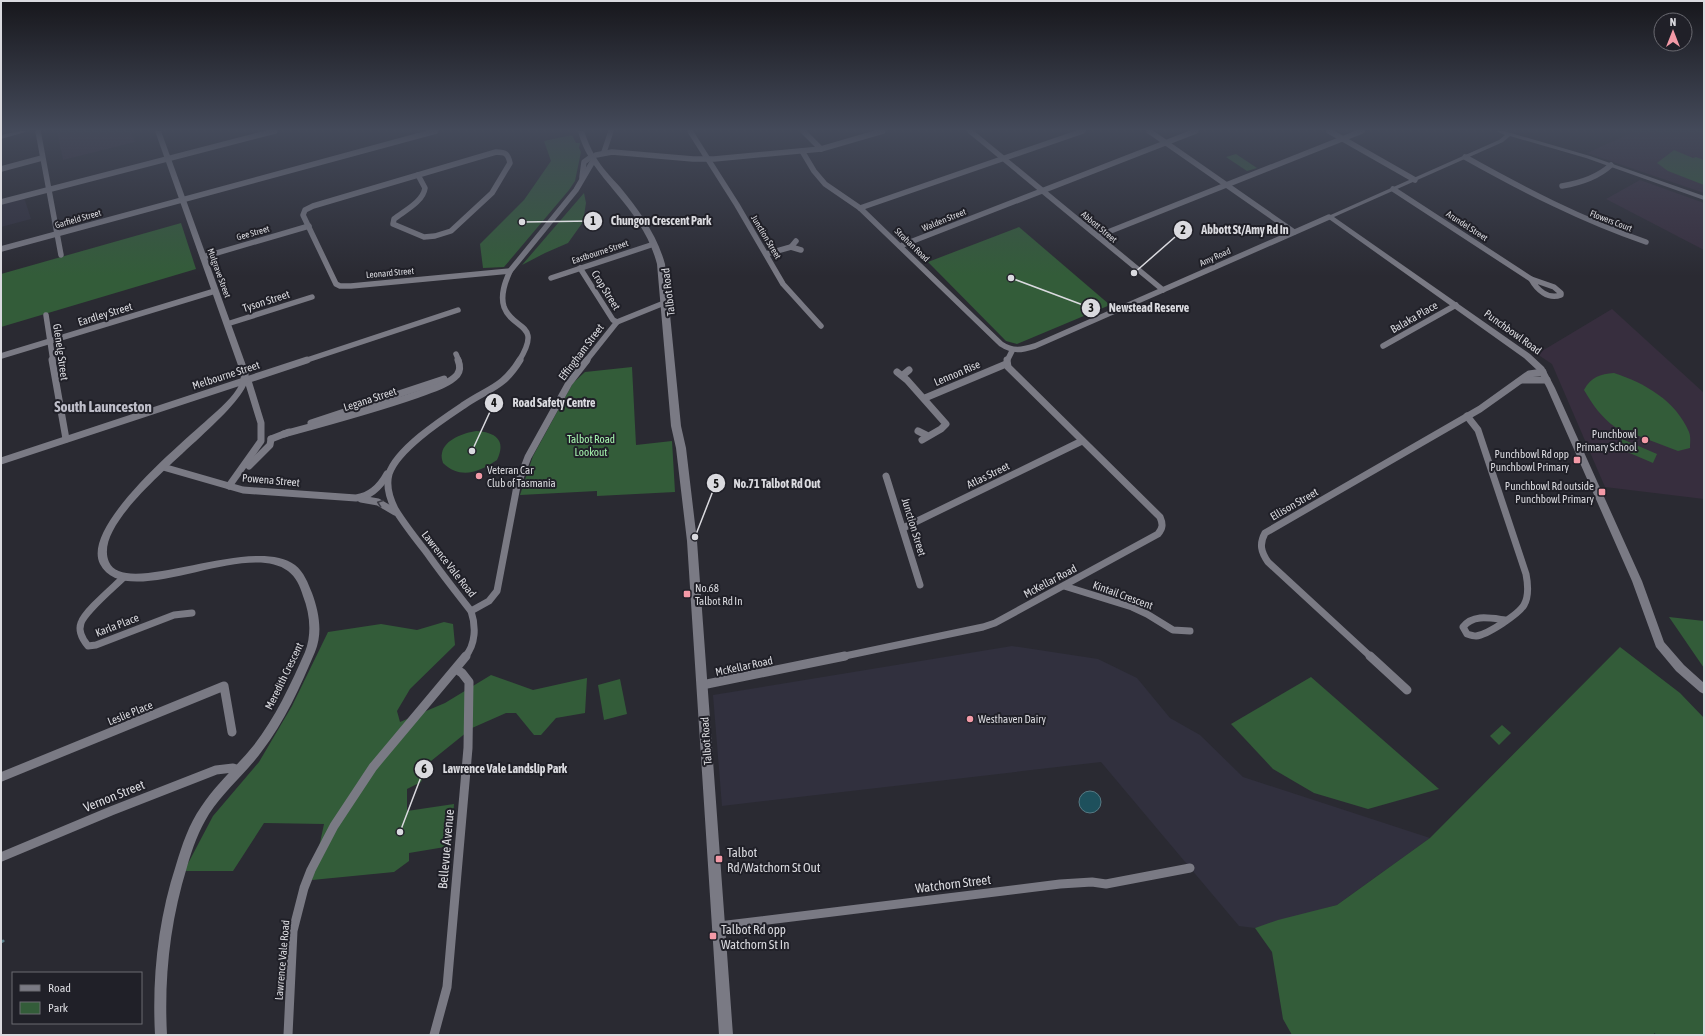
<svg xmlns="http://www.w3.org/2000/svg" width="1705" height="1036" font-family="'Asap Condensed',sans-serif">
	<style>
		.built { fill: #31303e }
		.education { fill: #372e3e }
		.green { fill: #335c39 }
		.water { fill: #1e505c; stroke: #567983 }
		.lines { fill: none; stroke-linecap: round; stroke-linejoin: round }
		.stream { stroke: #567983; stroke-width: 3 }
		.minor-far2 { stroke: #7a7a84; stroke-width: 5.5 }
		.minor-far1 { stroke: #7a7a84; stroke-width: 7 }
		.minor { stroke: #7a7a84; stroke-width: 9 }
		.tertiary { fill: #7a7a84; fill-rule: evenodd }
		.secondary { fill: #7a7a84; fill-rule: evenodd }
		.oneway { stroke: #3b3b44 }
		.poi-dot { fill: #f49aa7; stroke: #202028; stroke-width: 1.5 }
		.labels { text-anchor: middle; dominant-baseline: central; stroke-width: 4; stroke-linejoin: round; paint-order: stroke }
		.far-street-label { font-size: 9px; fill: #dadadf; stroke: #202028 }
		.street-label { font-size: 11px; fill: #dadadf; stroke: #202028 }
		.poi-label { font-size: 11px; fill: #dadadf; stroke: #202028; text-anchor: end }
		.park-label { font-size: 11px; fill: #a6f5af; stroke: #202028 }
		.near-street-label { font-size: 13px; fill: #dadadf; stroke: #202028 }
		.near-poi-label { font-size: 13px; fill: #dadadf; stroke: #202028; text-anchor: start }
		.district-label { font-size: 15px; font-weight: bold; fill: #bebec9; stroke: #202028 }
		.leader { fill: none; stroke: #dadadf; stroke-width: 1.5 }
		.callout-dot { fill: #dadadf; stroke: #202028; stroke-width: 1.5 }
		.mark-label { font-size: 12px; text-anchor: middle; font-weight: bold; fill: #111 }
		.callout-label { font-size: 12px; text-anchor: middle; font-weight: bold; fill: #dadadf; stroke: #202028; stroke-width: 4; stroke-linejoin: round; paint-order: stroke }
	</style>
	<rect width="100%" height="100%" fill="#2a2a32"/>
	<!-- built -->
	<g class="built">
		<polygon points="23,194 31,219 1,227 1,200"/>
		<polygon points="1012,646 1098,659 1137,678 1170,718 1200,735 1243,777 1430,838 1337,905 1255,928 1239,926 1101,762 722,806 713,695"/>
	</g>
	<!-- education -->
	<g class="education">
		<polygon points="57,131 131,131 135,142 63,160"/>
		<polygon points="1635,131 1704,131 1704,193 1587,153"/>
		<polygon points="1640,180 1704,203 1704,250 1606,199"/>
		<polygon points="1612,309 1704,393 1704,499 1605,487 1552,364 1537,354"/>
	</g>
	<!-- green -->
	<g class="green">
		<polygon points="572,135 576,143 580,143 579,148 581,152 575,181 569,190 504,267 483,268 480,244 524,200 551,161 544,141"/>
		<polygon points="1674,150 1693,158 1696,157 1704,160 1704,185 1668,171 1657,163"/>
		<polygon points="1236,154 1257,168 1247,171 1226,157"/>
		<polygon points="584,193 586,203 583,222 568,243 545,253 522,265"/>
		<polygon points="181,223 196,269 1,327 1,274"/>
		<polygon points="1019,227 1110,305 1017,344 1006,341 928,262"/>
		<polygon points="632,367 636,445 672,441 675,492 597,496 597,491 520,495 533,456 573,383 585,372"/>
		<path d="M 1614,373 C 1645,383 1676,401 1689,432 C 1691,437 1690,443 1690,448 L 1678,451 L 1615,427 C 1601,417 1593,405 1584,390 C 1591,377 1600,374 1614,373 Z"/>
		<path d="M 476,431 C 495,432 507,440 497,460 C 479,472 461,480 443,463 C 442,460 441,456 442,453 C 445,439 464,433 476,431 Z"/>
		<polygon points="1622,439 1657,454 1653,463 1618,448"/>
		<polygon points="1669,617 1704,621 1704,668"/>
		<polygon points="444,622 453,624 455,645 410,689 397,711 400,722 445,703 491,675 533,690 587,678 585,713 556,718 541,735 534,735 516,713 506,713 472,728 431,761 421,782 407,789 407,811 454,804 451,846 409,853 409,861 394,872 312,880 324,824 264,823 233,871 184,871 213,816 259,762 292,706 328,632 381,624 417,630"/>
		<polygon points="1620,647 1680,693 1704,718 1704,1035 1657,1035 1654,1033 1654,1035 1292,1035 1283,1019 1272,952 1255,928 1278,920 1337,905 1430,838"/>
		<polygon points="1311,677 1439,789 1368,809 1314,793 1273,769 1231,724"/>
		<polygon points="620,679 627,714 604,720 598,685"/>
		<polygon points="1502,725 1511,733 1499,745 1490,736"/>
	</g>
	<!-- water -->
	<circle class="water" cx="1090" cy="802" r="11"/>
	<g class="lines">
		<!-- stream -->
		<polyline class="stream" points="1,942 3,941"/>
		<!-- minor-far2 -->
		<g class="minor-far2">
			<polyline points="38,131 61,255"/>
			<polyline points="690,131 737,205 783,284 821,326"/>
			<polyline points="803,131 821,149"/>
			<polyline points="970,131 1163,290"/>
			<polyline points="1149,131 1294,232"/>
			<polyline points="1329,131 1415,180"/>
			<path d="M 802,151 L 814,171 L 825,184 L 860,208 L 1001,344 C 1013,352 1022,350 1035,346 L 1329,217"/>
			<path d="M 496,152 C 506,152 508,154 510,163 L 492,193 L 451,231 L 435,236 L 424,237 L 393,224 L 394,219 C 404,211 423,202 425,188 L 418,175 Z"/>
			<polyline points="604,152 611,131"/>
			<polyline points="596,155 612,152 693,159 714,159 821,149 883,131"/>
			<path d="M 1465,157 C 1524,190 1582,220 1646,242"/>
			<polyline points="1,169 42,158"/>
			<polyline points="418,175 313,206 305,210 303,215 336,284 340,286 351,286 510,271"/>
			<polyline points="582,177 584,162 591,157"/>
			<path d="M 1562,186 C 1580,183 1597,178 1611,165"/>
			<polyline points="1393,189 1531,279"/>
			<polyline points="1,202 275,131"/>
			<polyline points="860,208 1083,131"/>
			<polyline points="1098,236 1362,131"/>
			<polyline points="900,246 1196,131"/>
			<polyline points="791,247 801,250"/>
			<polyline points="1,249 436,131"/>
			<polyline points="766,254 791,247 796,241"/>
			<polyline points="203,257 309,226"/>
			<polyline points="580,268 613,320 617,322"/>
			<polyline points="551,278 654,244"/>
			<path d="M 1531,279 L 1554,287 L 1561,293 L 1561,295 C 1548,300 1537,290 1531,279 Z"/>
			<polyline points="46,315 53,361"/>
			<polyline points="227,324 312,297"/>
			<polyline points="1383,346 1456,305"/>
			<polyline points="456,354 459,361"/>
			<polyline points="1,356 215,291"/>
			<polyline points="304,361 458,310"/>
			<path d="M 519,361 C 543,322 513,331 504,307 C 500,295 505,282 510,271 L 576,190 L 593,161"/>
			<polyline points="586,361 617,322 664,303"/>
			<polyline points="1007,361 1012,351"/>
		</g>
		<!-- minor-far1 -->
		<g class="minor-far1">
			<polyline points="52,360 66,439"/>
			<polyline points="897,372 907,380 946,424 941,429 922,440"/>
			<polyline points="903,375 909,370"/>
			<polyline points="1522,380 1547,380"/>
			<polyline points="925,398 1006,364"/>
			<path d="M 1467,416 L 1478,430 L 1526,574 C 1528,584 1529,596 1524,605 C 1519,614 1487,635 1476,636 C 1473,636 1470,635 1467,634 L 1463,627 C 1473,614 1490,618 1505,620"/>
			<polyline points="311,423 444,379"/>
			<polyline points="918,431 926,435"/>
			<path d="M 284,434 C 328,422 373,410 416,395 C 429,390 448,385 457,375 C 461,370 460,365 458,360"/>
			<polyline points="271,439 289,432"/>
			<polyline points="1,461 307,360"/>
			<polyline points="249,466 270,445 271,439"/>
			<path d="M 163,467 L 243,490 L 356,498 C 371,496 380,487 387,474"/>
			<polyline points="886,476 920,585"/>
			<polyline points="229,486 261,441 261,423 249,384 245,379"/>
			<polyline points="361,499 378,502 395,512"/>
			<polyline points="903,528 1082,441"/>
			<path d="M 124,577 C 114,587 85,611 81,623 C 78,631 83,640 88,646 L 96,645 L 174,615 L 192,613"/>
			<polyline points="1064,586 1132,607 1147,614 1173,630 1190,631"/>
			<polyline points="471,611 489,601 497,591 517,486 528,457 569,383 587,360"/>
			<path d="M 465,657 C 476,644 476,626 471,611 C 456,592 441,573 427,553 C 416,539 404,524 395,509 C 390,499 386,485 389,474 C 397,449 443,419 464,405 C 489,388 503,388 520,360"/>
			<path d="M 840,657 L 983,627 L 995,623 L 1158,534 C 1163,528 1163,524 1160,517 L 1008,367 L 1007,360"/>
			<path d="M 1371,657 L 1268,562 C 1261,552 1259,544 1265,533 L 1480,409 L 1529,374 L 1543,372"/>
		</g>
		<!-- minor -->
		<g class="minor">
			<polyline points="1370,656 1407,690"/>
			<polyline points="702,685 845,656"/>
			<polyline points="1,777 224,686 232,732"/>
			<polyline points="1,857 111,811 216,770 233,768 239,770"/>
			<polyline points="719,926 1060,884 1092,882 1106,884 1190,868"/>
			<polyline points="288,1035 293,931 304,888 311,870 334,826 373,767 466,656"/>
			<polyline points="434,1035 447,987 468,748 469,682 462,673 456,669"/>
		</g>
		<!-- tertiary -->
		<g class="tertiary">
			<polygon points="20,131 29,131 1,139 1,135"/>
			<path d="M 155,131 L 161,131 L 248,371 C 249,375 249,379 247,383 C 231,426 88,514 109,562 C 125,599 252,533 295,565 C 304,572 308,583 312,593 C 319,612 323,633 315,652 C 301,685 284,723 262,751 C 246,773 224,791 209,814 C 199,830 192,849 187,867 C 170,922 164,978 167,1035 L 155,1035 C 152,977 158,920 176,865 C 182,845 189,824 201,807 C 216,784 237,766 254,745 C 275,718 291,684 305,652 C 312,634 310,614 303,596 C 300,586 296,577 288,571 C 245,538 126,614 100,564 C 81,526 182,443 208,419 C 219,409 234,397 240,383 C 241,379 241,375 240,371 Z"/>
			<polygon points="1496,131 1504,131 1590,156 1704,196 1704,200 1586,158 1510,136 1503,142 1334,217 1530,354 1544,367 1555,388 1642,581 1664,642 1684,665 1704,683 1704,694 1700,692 1676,671 1656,647 1632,581 1547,388 1538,371 1524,358 1326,217 1499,140 1505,135"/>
		</g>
		<!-- secondary -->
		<path class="secondary" d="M 578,131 L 584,131 C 587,139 590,148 595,156 C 602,168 611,177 620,187 C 639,210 657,235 665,264 L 681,426 L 686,448 L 697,541 L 733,1035 L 719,1035 L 687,541 L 676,448 L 671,426 L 657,264 C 650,237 634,214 616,193 C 600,173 584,156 578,131 Z"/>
	</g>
	<!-- one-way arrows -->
	<defs><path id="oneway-chevron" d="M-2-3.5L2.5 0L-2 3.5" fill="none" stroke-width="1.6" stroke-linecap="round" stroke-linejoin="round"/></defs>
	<use class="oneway" href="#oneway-chevron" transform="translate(380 503) rotate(-160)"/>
	<!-- sky -->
	<linearGradient id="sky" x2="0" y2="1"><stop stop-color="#17171c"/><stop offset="0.47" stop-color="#444a5a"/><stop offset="1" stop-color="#444a5a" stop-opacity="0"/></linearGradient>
	<rect width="1705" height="276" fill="url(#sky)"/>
	<!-- markers -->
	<g class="poi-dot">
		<circle cx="1645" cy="440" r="4"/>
		<rect x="1573" y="456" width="8" height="8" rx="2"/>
		<circle cx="479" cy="476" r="4"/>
		<rect x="1598" y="488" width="8" height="8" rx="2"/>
		<rect x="683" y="590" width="8" height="8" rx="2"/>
		<circle cx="970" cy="719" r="4"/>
		<rect x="715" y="855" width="8" height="8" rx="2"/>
		<rect x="709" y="932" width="8" height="8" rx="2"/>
	</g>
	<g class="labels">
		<!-- far-street labels -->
		<g class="far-street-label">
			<text transform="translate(78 219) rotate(-16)">Garfield Street</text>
			<text transform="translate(944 220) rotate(-22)">Walden Street</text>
			<text transform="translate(1611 221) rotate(21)">Flowers Court</text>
			<text transform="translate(1467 226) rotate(33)">Arundel Street</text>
			<text transform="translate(1099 227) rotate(40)">Abbott Street</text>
			<text transform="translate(253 233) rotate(-16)">Gee Street</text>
			<text transform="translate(766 237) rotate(59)">Junction Street</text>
			<text transform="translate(912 245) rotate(44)">Strahan Road</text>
			<text transform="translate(600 252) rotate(-18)">Eastbourne Street</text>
			<text transform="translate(1215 257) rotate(-24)">Amy Road</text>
			<text transform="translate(219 273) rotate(70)">Mulgrave Street</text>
			<text transform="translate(390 273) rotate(-5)">Leonard Street</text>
		</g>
		<!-- street labels -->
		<g class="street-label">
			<text transform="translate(606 290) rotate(58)">Crop Street</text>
			<text transform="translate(668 292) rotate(-97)">Talbot Road</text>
			<text transform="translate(266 301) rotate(-18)">Tyson Street</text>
			<text transform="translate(105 314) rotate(-17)">Eardley Street</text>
			<text transform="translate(1414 317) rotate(-30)">Balaka Place</text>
			<text transform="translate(1513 332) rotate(36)">Punchbowl Road</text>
			<text transform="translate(61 352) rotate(82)">Glenelg Street</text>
			<text transform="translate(581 352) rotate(-53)">Effingham Street</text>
			<text transform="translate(957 373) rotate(-23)">Lennon Rise</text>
			<text transform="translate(226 375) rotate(-18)">Melbourne Street</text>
			<text transform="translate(370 399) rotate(-18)">Legana Street</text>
			<text transform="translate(988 475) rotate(-26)">Atlas Street</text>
			<text transform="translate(271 480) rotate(5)">Powena Street</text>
			<text transform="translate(1294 504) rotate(-30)">Ellison Street</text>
			<text transform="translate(914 527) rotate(73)">Junction Street</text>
			<text transform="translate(449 564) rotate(52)">Lawrence Vale Road</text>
			<text transform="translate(1050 581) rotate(-28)">McKellar Road</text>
			<text transform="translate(1123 595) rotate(20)">Kintail Crescent</text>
			<text transform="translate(117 625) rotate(-21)">Karla Place</text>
			<text transform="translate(744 666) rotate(-12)">McKellar Road</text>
			<text transform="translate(284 676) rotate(-64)">Meredith Crescent</text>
			<text transform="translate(130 713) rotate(-22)">Leslie Place</text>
			<text transform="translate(706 741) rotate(-94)">Talbot Road</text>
			<text transform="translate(282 960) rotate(-85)">Lawrence Vale Road</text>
		</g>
		<!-- poi labels -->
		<g class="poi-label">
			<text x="1637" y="434">Punchbowl<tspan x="1637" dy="13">Primary School</tspan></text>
			<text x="1569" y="454">Punchbowl Rd opp<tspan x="1569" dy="13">Punchbowl Primary</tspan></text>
			<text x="487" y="470" text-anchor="start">Veteran Car<tspan x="487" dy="13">Club of Tasmania</tspan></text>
			<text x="1594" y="486">Punchbowl Rd outside<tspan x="1594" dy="13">Punchbowl Primary</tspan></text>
			<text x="695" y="588" text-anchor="start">No.68<tspan x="695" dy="13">Talbot Rd In</tspan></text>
			<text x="978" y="719" text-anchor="start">Westhaven Dairy</text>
		</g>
		<!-- park labels -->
		<g class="park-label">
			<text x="591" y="439">Talbot Road<tspan x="591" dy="13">Lookout</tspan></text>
		</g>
		<!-- near-street labels -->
		<g class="near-street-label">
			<text transform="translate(114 796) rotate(-22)">Vernon Street</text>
			<text transform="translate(446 849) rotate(-85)">Bellevue Avenue</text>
			<text transform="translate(953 884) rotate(-7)">Watchorn Street</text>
		</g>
		<!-- near-poi labels -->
		<g class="near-poi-label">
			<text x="727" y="852">Talbot<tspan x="727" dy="15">Rd/Watchorn St Out</tspan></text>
			<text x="721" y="929">Talbot Rd opp<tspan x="721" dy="15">Watchorn St In</tspan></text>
		</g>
		<!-- district labels -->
		<g class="district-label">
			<text x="103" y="406">South Launceston</text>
		</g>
	</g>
	<!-- callouts -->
	<path class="leader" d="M522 222L593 221M1134 273L1183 230M1011 278L1091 308M472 451L494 403M695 537L716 483M400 832L424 769"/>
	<g class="callout-dot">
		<circle cx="522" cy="222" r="4"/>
		<circle cx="1134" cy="273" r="4"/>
		<circle cx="1011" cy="278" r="4"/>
		<circle cx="472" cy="451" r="4"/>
		<circle cx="695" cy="537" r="4"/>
		<circle cx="400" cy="832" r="4"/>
		<circle cx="593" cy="221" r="10"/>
		<circle cx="1183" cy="230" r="10"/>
		<circle cx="1091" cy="308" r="10"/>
		<circle cx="494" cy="403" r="10"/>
		<circle cx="716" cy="483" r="10"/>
		<circle cx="424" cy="769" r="10"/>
	</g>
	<g class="mark-label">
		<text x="593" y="225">1</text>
		<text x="1183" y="234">2</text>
		<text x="1091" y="312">3</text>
		<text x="494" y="407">4</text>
		<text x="716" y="488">5</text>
		<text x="424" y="773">6</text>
	</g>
	<g class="callout-label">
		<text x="661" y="225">Chungon Crescent Park</text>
		<text x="1245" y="234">Abbott St/Amy Rd In</text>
		<text x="1149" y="312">Newstead Reserve</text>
		<text x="554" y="407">Road Safety Centre</text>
		<text x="777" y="488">No.71 Talbot Rd Out</text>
		<text x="505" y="773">Lawrence Vale Landslip Park</text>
	</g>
	<!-- border -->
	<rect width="1705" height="1036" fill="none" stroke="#dadadf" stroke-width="4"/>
	<!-- legend -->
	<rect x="12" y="972" width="130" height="52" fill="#202028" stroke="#6a6a71"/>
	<rect x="20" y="985" width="20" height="6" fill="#7a7a84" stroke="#6a6a71"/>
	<text x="48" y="992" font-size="12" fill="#dadadf">Road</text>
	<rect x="20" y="1002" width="20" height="12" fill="#335c39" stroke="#6a6a71"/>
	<text x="48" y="1012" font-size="12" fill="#dadadf">Park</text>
	<!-- north arrow -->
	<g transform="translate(1673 32)"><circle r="19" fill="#202028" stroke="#6a6a71"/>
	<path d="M0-3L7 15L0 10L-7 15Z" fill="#f49aa7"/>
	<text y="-6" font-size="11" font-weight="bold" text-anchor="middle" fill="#dadadf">N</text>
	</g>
</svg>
